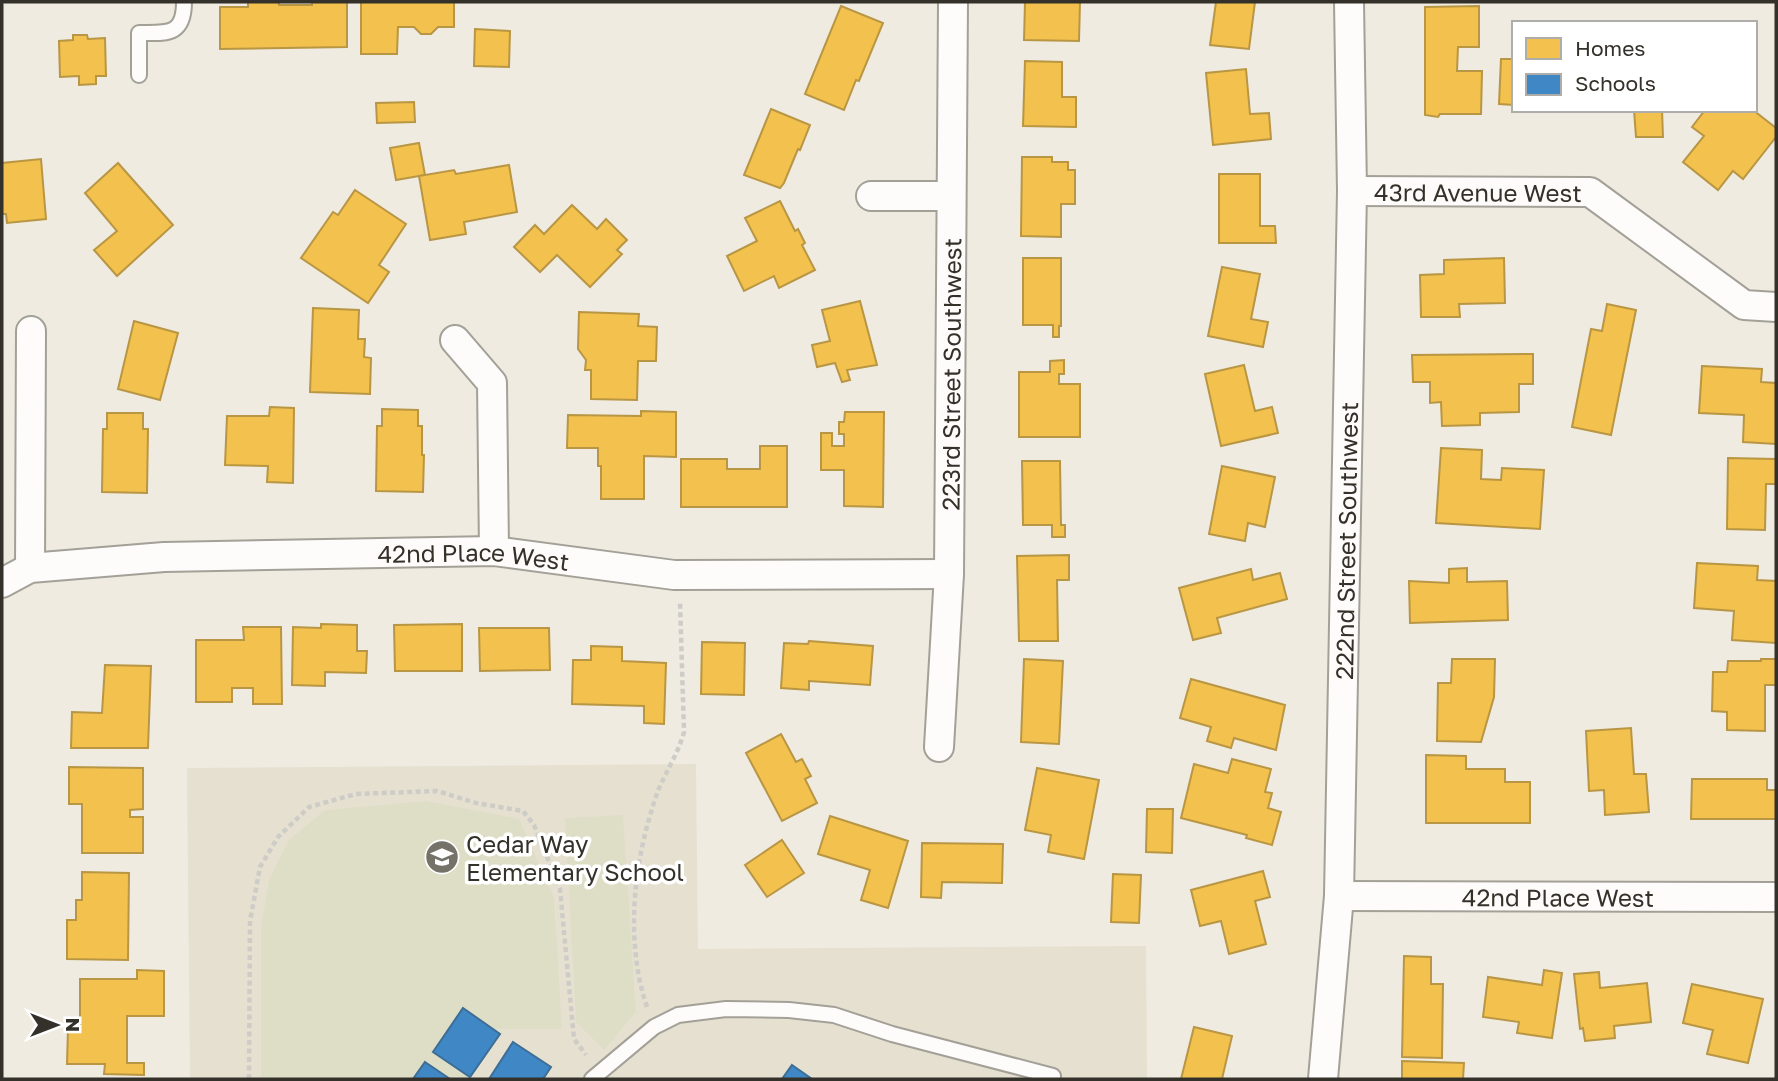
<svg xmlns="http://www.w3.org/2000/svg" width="1778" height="1081" font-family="'Golos Text',sans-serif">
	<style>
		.commercial { fill: #e6e0d0 }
		.green { fill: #dedec7 }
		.homes { fill: #f2c14e; stroke: #b99643; stroke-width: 2 }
		.schools { fill: #3f88c5; stroke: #3c6e96; stroke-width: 2 }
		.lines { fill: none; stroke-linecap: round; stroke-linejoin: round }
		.lane-casing { stroke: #a3a098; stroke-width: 18 }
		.street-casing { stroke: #a3a098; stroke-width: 32 }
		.path { stroke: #cdccc7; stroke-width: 4.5; stroke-dasharray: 5 3.5; stroke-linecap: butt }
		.lane { stroke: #fdfcfa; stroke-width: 14 }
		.street { stroke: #fdfcfa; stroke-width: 28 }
		.labels { text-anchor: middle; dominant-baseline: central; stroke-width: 7; stroke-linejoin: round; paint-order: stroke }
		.street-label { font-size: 24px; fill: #34312a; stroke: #fff }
		.poi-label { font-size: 24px; fill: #34312a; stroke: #fff; text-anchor: start }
	</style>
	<rect width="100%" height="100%" fill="#efebe1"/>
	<!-- commercial -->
	<polygon class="commercial" points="696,764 698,949 1146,946 1147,1079 190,1079 187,768"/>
	<!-- green -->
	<g class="green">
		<polygon points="426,801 519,819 554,898 562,1029 494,1029 465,1079 261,1079 261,929 269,880 288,841 325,810"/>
		<polygon points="623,815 636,1012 604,1050 576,1022 565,818"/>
	</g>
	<!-- homes -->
	<g class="homes">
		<polygon points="248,2 279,2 279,5 312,5 312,2 347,2 347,47 220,49 220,7 248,7"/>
		<polygon points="361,2 454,2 454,27 438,27 431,34 421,34 414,27 398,27 397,54 361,54"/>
		<polygon points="1025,2 1080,2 1079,41 1024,40"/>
		<polygon points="1216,2 1255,2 1249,49 1210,45"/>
		<polygon points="841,6 883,23 859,81 856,80 844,110 805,94"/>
		<polygon points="1479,6 1479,47 1458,47 1457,71 1482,71 1481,114 1440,114 1438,117 1425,115 1425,7"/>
		<polygon points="475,29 510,31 509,67 474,66"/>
		<polygon points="73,35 87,35 88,39 105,38 106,76 96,76 96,84 79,85 79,76 60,77 59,41 73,40"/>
		<polygon points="1501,59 1514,59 1514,105 1499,104"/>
		<polygon points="1025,61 1062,62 1062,97 1076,97 1076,127 1023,126"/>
		<polygon points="1246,69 1250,114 1269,113 1271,139 1213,145 1206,73"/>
		<polygon points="414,102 415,122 377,123 376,103"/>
		<polygon points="771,109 810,125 800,150 798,149 784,183 780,188 744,175"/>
		<polygon points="1634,110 1662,110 1663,137 1636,137"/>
		<polygon points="1705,110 1753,110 1776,128 1776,137 1743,179 1733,171 1718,190 1683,162 1704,136 1692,127"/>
		<polygon points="419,143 425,175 396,180 390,148"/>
		<polygon points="1022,157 1052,157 1052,162 1068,162 1068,170 1075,170 1075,204 1061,204 1061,237 1021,236"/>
		<polygon points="41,159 46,219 7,223 6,214 2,214 2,163"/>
		<polygon points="118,163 173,225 117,276 94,250 117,231 85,193"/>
		<polygon points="509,165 517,212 464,222 466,234 430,240 419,176 454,170 456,174"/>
		<polygon points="1219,174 1260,174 1260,226 1275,226 1276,243 1219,243"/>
		<polygon points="355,190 406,224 379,265 389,272 368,303 301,258 333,212 338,215"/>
		<polygon points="780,201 795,231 798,229 805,243 802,245 815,270 779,288 774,276 744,291 727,256 757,241 745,218"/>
		<polygon points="572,205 597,229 606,219 627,240 617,250 622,254 590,287 557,255 540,272 514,247 535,225 544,234"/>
		<polygon points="1023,258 1061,258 1061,326 1059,326 1059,337 1053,337 1053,325 1023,325"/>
		<polygon points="1504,258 1505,303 1459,304 1460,317 1421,317 1420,275 1444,274 1444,260"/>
		<polygon points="1222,267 1260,274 1251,319 1268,322 1263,347 1208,336"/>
		<polygon points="860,301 877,365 847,370 850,380 842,382 835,363 817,367 812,345 830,341 822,310"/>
		<polygon points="1607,304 1636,310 1611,435 1572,427 1591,329 1602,331"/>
		<polygon points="313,308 359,310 358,339 365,339 364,357 371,358 370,394 310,392"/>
		<polygon points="579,312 639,314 638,326 657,327 656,361 638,361 637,400 591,399 591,370 585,370 586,360 578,349"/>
		<polygon points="134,321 178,333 160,400 118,389"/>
		<polygon points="1533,354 1533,384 1519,384 1519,412 1480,413 1480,425 1442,426 1441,402 1430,403 1430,382 1413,382 1412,355"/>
		<polygon points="1064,360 1064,374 1059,374 1059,384 1080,384 1080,437 1019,437 1019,372 1050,372 1050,361"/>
		<polygon points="1244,365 1255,411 1272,407 1278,433 1221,446 1205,374"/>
		<polygon points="1702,366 1762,369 1761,382 1776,383 1776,444 1743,442 1744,415 1699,413"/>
		<polygon points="270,407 294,408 293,483 267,482 268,466 225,465 227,416 269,416"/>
		<polygon points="382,409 418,410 418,426 422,426 422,455 424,455 423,492 376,491 377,426 382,426"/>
		<polygon points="641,411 676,412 676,457 644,456 644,499 601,499 601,466 598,466 598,448 567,448 568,415 641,416"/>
		<polygon points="845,412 884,412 883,507 844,506 844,470 821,470 821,433 832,433 832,446 844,446 844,434 839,434 839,422 844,422"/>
		<polygon points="107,413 143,413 143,429 148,429 147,493 102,492 103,429 107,429"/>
		<polygon points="760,446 787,446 787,507 681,507 681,459 727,459 727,469 760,469"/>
		<polygon points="1441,448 1482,450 1481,479 1501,480 1502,468 1544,470 1540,529 1436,523"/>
		<polygon points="1728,458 1776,459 1776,484 1766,484 1765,530 1727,529"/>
		<polygon points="1022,461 1060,461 1061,525 1065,525 1065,537 1052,537 1052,525 1023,525"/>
		<polygon points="1222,466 1275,477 1265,527 1248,523 1245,541 1209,534"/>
		<polygon points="1069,555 1069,580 1057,580 1058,641 1019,641 1017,556"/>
		<polygon points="1697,563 1758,566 1757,580 1776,581 1776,643 1732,640 1734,611 1694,608"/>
		<polygon points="1467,568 1467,582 1507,581 1508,620 1410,623 1409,581 1449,583 1449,569"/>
		<polygon points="1251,569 1253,580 1280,573 1287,599 1217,618 1221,633 1193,640 1179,588"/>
		<polygon points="321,624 357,625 357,651 367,651 366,673 325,672 325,686 292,685 293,627 321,628"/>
		<polygon points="462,624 462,671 395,671 394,625"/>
		<polygon points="243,627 281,627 282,704 253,704 253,688 232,688 232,702 196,702 196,640 244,640"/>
		<polygon points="479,628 549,628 550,670 480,671"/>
		<polygon points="809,641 873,646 870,685 809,681 809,690 781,688 784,643 808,644"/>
		<polygon points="702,642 745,643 744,695 701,694"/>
		<polygon points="591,646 622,647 622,661 666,663 664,724 644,723 644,706 572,704 573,660 591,660"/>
		<polygon points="1024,659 1063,661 1059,744 1021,742"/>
		<polygon points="1452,659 1495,659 1494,697 1481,742 1437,741 1438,683 1451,683"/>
		<polygon points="1761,659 1776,659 1776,685 1765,685 1765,731 1727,730 1727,712 1712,711 1713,672 1727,672 1728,661 1761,661"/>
		<polygon points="105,665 151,666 148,748 71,748 72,712 102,713"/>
		<polygon points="1191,679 1285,705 1276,750 1234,738 1231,748 1207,741 1211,727 1180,718"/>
		<polygon points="1631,728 1634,774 1646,774 1649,812 1605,815 1604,790 1589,791 1586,731"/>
		<polygon points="781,734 796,762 802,759 811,776 805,779 817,803 782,821 746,753"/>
		<polygon points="1426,755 1466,756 1466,769 1505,769 1505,782 1530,782 1530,823 1426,823"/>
		<polygon points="1232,759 1271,769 1265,792 1272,793 1268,808 1281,812 1272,845 1246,838 1247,835 1181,818 1194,764 1228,773"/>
		<polygon points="69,767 143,768 143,809 130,810 130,817 143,817 143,853 82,853 82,804 69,804"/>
		<polygon points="1037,768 1099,780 1084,859 1048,852 1051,835 1025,830"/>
		<polygon points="1692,779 1767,779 1767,790 1776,790 1776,819 1691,819"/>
		<polygon points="1147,809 1173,809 1172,853 1146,852"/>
		<polygon points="830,816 908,841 888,908 861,900 870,870 818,854"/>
		<polygon points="782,840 804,873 767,897 745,865"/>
		<polygon points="922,843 1003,844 1002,883 942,882 941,898 921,897"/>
		<polygon points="1263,871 1270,897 1255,901 1266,944 1229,954 1221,921 1200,926 1191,890"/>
		<polygon points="82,872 129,873 128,960 67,959 67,920 76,920 76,900 82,900"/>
		<polygon points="1113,874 1141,875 1139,923 1111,922"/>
		<polygon points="1404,956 1431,957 1431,984 1443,984 1442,1058 1402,1057"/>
		<polygon points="137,970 164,971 164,1016 127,1016 127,1063 144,1063 144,1075 104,1074 105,1064 67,1064 68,1028 80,1028 80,979 137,979"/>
		<polygon points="1544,970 1562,973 1552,1038 1517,1033 1519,1022 1483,1017 1488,977 1542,985"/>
		<polygon points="1599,972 1600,988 1647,983 1651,1022 1614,1026 1615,1038 1585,1041 1583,1028 1580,1029 1574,974"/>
		<polygon points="1692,984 1763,999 1748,1063 1707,1054 1713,1030 1683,1023"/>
		<polygon points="1194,1027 1232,1036 1222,1079 1181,1079"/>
		<polygon points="1402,1061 1464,1063 1463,1079 1402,1079"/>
	</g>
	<!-- schools -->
	<g class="schools">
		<polygon points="463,1008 500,1034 470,1077 433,1052"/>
		<polygon points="513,1042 551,1067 543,1079 489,1079"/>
		<polygon points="425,1062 450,1079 413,1079"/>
		<polygon points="792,1065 812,1079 782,1079"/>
	</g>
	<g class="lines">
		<!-- lane casing -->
		<g class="lane-casing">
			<g id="lane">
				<path d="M 139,75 L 139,33 C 167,33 184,36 184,2"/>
				<polyline points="592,1079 654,1027 678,1015 726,1009 789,1010 834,1015 892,1034 1053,1076"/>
			</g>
		</g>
		<!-- street casing -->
		<g class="street-casing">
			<g id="street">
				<path id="s1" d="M 1352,191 L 1590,192 L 1744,305 L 1776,307"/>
				<polyline points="871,196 950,196"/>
				<polyline points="455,340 492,383 494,551"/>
				<polyline points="30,568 31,331"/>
				<path id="s2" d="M 2,583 L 30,568 L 164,557 L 494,551 L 674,575 L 949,574"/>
				<path id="s3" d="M 939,747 L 949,574 L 953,2"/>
				<path id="s4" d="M 1339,896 L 1776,897"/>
				<path id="s5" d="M 1323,1079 L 1339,896 L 1352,191 L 1349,2"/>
			</g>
		</g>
		<!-- path -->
		<g class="path">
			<path d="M 647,1007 C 624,940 634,857 658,791 C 666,771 678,754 684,732 L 680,602"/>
			<polyline points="249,1079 250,921 260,867 278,837 309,807 356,794 437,791 476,803 523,811 534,825 560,889 574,1039 586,1055"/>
		</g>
		<!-- lane -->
		<use href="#lane" class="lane"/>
		<!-- street -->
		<use href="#street" class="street"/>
	</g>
	<!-- icons -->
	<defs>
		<g id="school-disc" transform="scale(1.75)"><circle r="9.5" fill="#75726a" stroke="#fff"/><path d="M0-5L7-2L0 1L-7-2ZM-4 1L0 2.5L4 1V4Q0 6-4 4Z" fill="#fff"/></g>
	</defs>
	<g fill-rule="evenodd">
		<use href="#school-disc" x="442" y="857"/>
	</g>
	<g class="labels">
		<!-- street labels -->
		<g class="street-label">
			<text stroke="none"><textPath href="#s1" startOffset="126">43rd Avenue West</textPath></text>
			<text stroke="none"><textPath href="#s3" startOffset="373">223rd Street Southwest</textPath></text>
			<text stroke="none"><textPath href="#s5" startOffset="539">222nd Street Southwest</textPath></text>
			<text stroke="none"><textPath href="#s2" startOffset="476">42nd Place West</textPath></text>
			<text stroke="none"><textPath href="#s4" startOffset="219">42nd Place West</textPath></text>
		</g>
		<!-- poi labels -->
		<g class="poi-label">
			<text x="466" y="843">Cedar Way<tspan x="466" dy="28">Elementary School</tspan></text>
		</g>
	</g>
	<!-- border -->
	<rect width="1778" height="1081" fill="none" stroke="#34312a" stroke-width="7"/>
	<!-- legend -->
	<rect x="1512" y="21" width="245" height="91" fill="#ffffff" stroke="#aeadaa" stroke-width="2"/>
	<rect x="1526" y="38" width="35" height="21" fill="#f2c14e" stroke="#aeadaa" stroke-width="2"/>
	<text x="1575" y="56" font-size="21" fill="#34312a">Homes</text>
	<rect x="1526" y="74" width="35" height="21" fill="#3f88c5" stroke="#aeadaa" stroke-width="2"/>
	<text x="1575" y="91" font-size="21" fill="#34312a">Schools</text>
	<!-- north arrow -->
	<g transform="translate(56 1025) rotate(90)" stroke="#ffffff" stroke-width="5" paint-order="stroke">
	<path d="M0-5L12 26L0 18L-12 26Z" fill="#34312a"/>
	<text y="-10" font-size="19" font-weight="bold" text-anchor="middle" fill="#34312a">N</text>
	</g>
</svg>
